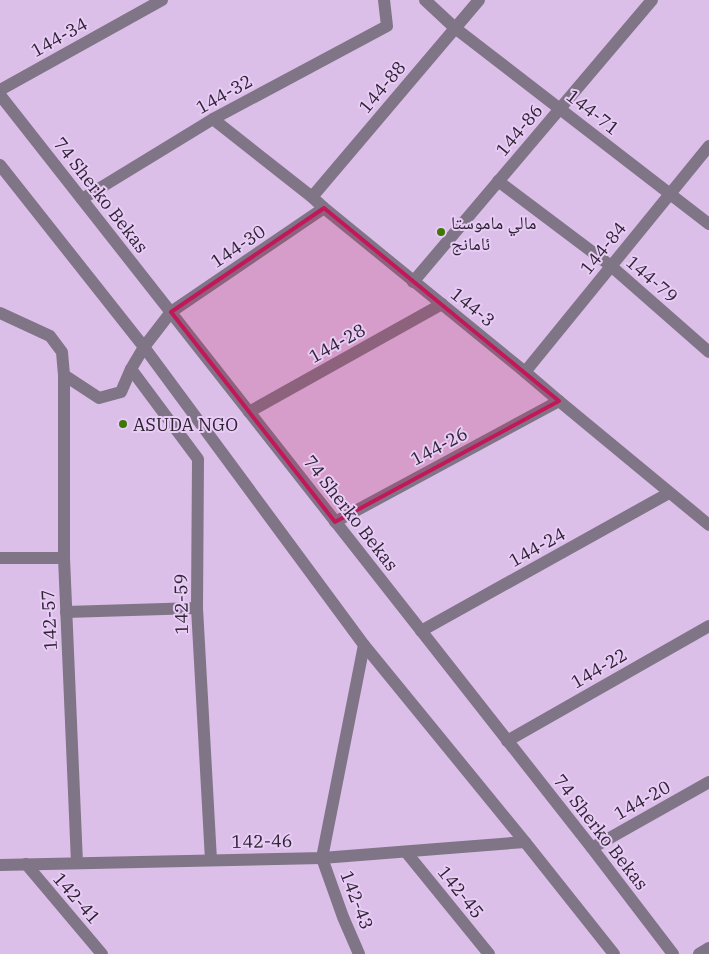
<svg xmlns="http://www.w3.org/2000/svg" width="709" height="954" font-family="'IBM Plex Serif','Noto Naskh Arabic',serif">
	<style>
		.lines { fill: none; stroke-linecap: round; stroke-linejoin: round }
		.minor { stroke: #807586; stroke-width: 12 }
		.marked { fill: #c2185b; fill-opacity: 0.2; stroke: #c2185b; stroke-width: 4; stroke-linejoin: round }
		.poi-dot { fill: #3f7709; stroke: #e8ccf5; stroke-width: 2 }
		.labels { text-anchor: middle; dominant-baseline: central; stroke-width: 4; stroke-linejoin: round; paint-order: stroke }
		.street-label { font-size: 18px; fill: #2d2332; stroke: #e8ccf5 }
		.poi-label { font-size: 18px; fill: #2d2332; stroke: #e8ccf5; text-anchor: start }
	</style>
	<rect width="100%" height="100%" fill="#dbbfe8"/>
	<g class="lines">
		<!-- minor -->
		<g class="minor">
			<polyline points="425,0 455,28 709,224"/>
			<polyline points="0,90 162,0"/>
			<polyline points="0,95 592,848 673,954"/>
			<polyline points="213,119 312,197 324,208 525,372 559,401 709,525"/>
			<polyline points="0,165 144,347 364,645 525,842 614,954"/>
			<polyline points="498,181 611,266 709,352"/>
			<polyline points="312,197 479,0"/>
			<polyline points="82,199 213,119 387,26 384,0"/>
			<polyline points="413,282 652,0"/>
			<polyline points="0,313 50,336 62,352 64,375 99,398 121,392 131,369 144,347 171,312 324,208"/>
			<polyline points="131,369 198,459 197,608 211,860"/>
			<polyline points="525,372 709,146"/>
			<polyline points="64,375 64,558 77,863"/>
			<polyline points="249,412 442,304"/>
			<polyline points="335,522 559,401"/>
			<polyline points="0,558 64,558"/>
			<polyline points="66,612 197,608"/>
			<polyline points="421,631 669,493"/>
			<polyline points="507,741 709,626"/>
			<polyline points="592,848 709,782"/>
			<polyline points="406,852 489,954"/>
			<polyline points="26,864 102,954"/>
			<polyline points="0,865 322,858 525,842"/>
			<polyline points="359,954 343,917 322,858 364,645"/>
			<polyline points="699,954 709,948"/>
		</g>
	</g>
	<!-- marked area -->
	<path class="marked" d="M 324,208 L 559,401 L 335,522 L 171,312 Z"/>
	<!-- markers -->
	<g class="poi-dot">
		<circle cx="441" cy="232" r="5"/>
		<circle cx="123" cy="424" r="5"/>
	</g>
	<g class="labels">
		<!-- street labels -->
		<g class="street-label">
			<text transform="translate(59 37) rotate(-29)">144-34</text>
			<text transform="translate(382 87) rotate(-50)">144-88</text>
			<text transform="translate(224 94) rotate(-29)">144-32</text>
			<text transform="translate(593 112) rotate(38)">144-71</text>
			<text transform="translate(519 130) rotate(-50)">144-86</text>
			<text transform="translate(101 195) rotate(52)">74 Sherko Bekas</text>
			<text transform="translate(238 246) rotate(-34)">144-30</text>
			<text transform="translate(603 248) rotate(-51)">144-84</text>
			<text transform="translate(652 279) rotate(41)">144-79</text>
			<text transform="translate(473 307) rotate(39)">144-3</text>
			<text transform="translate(337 343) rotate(-29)">144-28</text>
			<text transform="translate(439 446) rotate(-28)">144-26</text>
			<text transform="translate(351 513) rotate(52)">74 Sherko Bekas</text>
			<text transform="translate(537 547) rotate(-29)">144-24</text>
			<text transform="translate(181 604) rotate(-91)">142-59</text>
			<text transform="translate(49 620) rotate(-93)">142-57</text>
			<text transform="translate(599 668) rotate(-30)">144-22</text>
			<text transform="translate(642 800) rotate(-29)">144-20</text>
			<text transform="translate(601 832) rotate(52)">74 Sherko Bekas</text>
			<text transform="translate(262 841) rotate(-1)">142-46</text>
			<text transform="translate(461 892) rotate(51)">142-45</text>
			<text transform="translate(77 898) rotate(49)">142-41</text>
			<text transform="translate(357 900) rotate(69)">142-43</text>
		</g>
		<!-- poi labels -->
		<g class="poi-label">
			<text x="451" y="222">مالي ماموستا<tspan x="451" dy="21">ئامانج</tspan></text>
			<text x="133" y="424">ASUDA NGO</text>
		</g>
	</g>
</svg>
